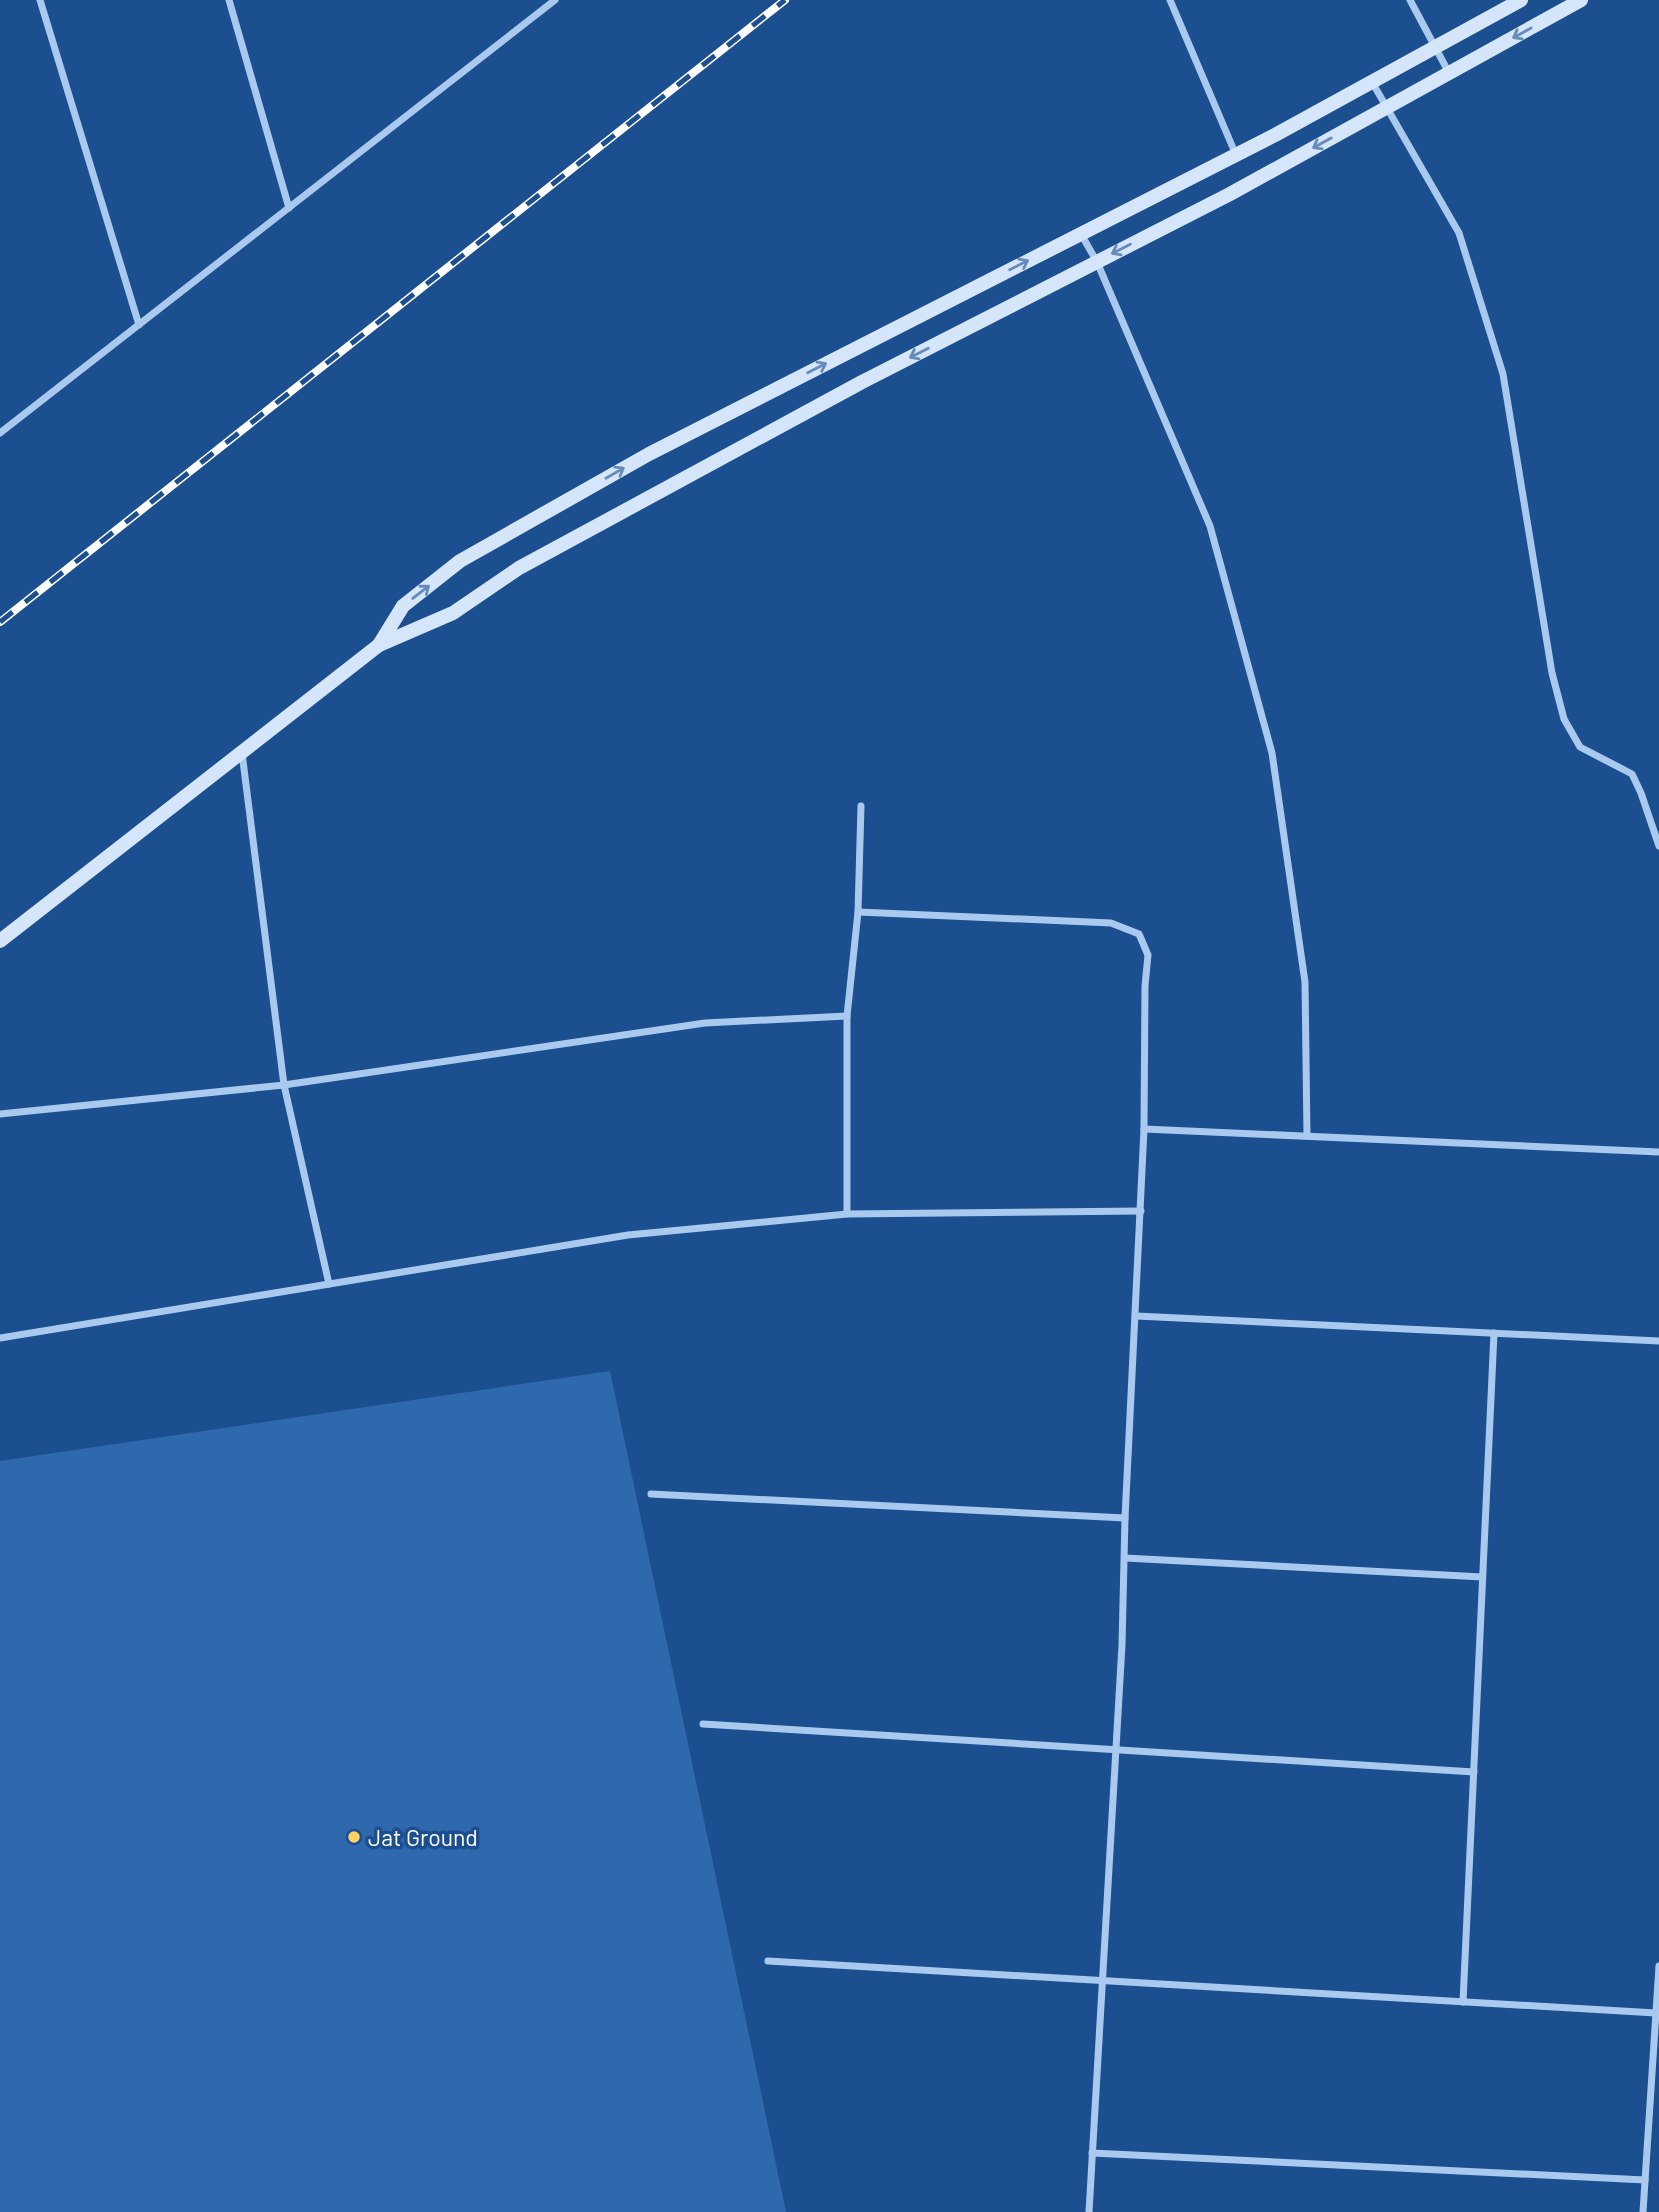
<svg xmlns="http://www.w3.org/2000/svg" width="1659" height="2212" font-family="Barlow,sans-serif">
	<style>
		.green { fill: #2e69ad }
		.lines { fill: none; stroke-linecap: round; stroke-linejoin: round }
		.minor { stroke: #a9c9ee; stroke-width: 7 }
		.secondary { stroke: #d6e6fa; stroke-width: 14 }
		.rail-casing { stroke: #fff; stroke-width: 8 }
		.rail { stroke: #1b4f8f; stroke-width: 5; stroke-dasharray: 16; stroke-linecap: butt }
		.oneway { stroke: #668bba }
		.poi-dot { fill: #ffd166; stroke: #1b4f8f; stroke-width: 2.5 }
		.labels { text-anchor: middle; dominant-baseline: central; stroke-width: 7; stroke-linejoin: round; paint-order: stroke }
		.poi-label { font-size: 23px; fill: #fff; stroke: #1b4f8f; text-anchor: start }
	</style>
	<rect width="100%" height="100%" fill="#1b4f8f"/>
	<!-- green -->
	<polygon class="green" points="610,1371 786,2212 0,2212 0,1461"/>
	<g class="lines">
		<!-- minor -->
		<g class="minor">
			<polyline points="40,0 139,325"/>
			<polyline points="229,0 289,208"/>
			<polyline points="1170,0 1236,155"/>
			<polyline points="1410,0 1449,73"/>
			<polyline points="1372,82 1459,233 1503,374 1552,673 1564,719 1580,747 1632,774 1641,793 1659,846"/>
			<polyline points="1081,234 1097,262 1210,526 1272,753 1305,982 1307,1136"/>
			<polyline points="0,433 555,0"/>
			<polyline points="242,753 284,1085 329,1284"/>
			<polyline points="858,912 1111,923 1139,934 1148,955 1145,986 1144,1129 1125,1518 1122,1645 1089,2212"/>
			<polyline points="0,1114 284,1085 705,1023 847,1016"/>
			<polyline points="1144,1129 1659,1152"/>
			<polyline points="847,1214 847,1016 858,912 861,806"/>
			<polyline points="1136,1316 1659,1341"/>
			<polyline points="0,1338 628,1235 847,1214 1141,1211"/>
			<polyline points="651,1494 1125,1518"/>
			<polyline points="1125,1558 1482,1577"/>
			<polyline points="703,1724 1474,1772"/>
			<polyline points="768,1961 1656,2013"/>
			<polyline points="1463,2002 1494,1333"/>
			<polyline points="1092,2153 1645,2180"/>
			<polyline points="1643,2212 1659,1966"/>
		</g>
		<!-- secondary -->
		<g class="secondary">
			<polyline points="379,645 403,606 460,561 649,454 1275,135 1521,0"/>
			<polyline points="0,941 379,645 453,613 519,568 862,382 1230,194 1581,0"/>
		</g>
		<!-- rail casing -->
		<g class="rail-casing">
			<polyline id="rail" points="0,622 785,0"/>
		</g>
		<!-- rail -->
		<use href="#rail" class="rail"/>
	</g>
	<!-- one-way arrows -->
	<defs><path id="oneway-shaft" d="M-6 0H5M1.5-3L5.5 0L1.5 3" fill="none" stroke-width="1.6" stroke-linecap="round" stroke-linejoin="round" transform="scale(1.75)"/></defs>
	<g class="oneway">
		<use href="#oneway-shaft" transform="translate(1522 33) rotate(151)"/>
		<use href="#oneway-shaft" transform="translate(1322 143) rotate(151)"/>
		<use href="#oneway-shaft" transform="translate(1121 249) rotate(153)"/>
		<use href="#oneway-shaft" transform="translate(1019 265) rotate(-27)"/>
		<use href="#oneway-shaft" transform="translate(919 353) rotate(153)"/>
		<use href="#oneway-shaft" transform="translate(817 368) rotate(-27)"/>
		<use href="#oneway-shaft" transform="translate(615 473) rotate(-30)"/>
		<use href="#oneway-shaft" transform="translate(421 592) rotate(-38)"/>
	</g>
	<!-- markers -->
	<circle class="poi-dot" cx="354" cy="1837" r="7"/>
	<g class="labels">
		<!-- poi labels -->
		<g class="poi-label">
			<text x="368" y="1837">Jat Ground</text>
		</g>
	</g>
</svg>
